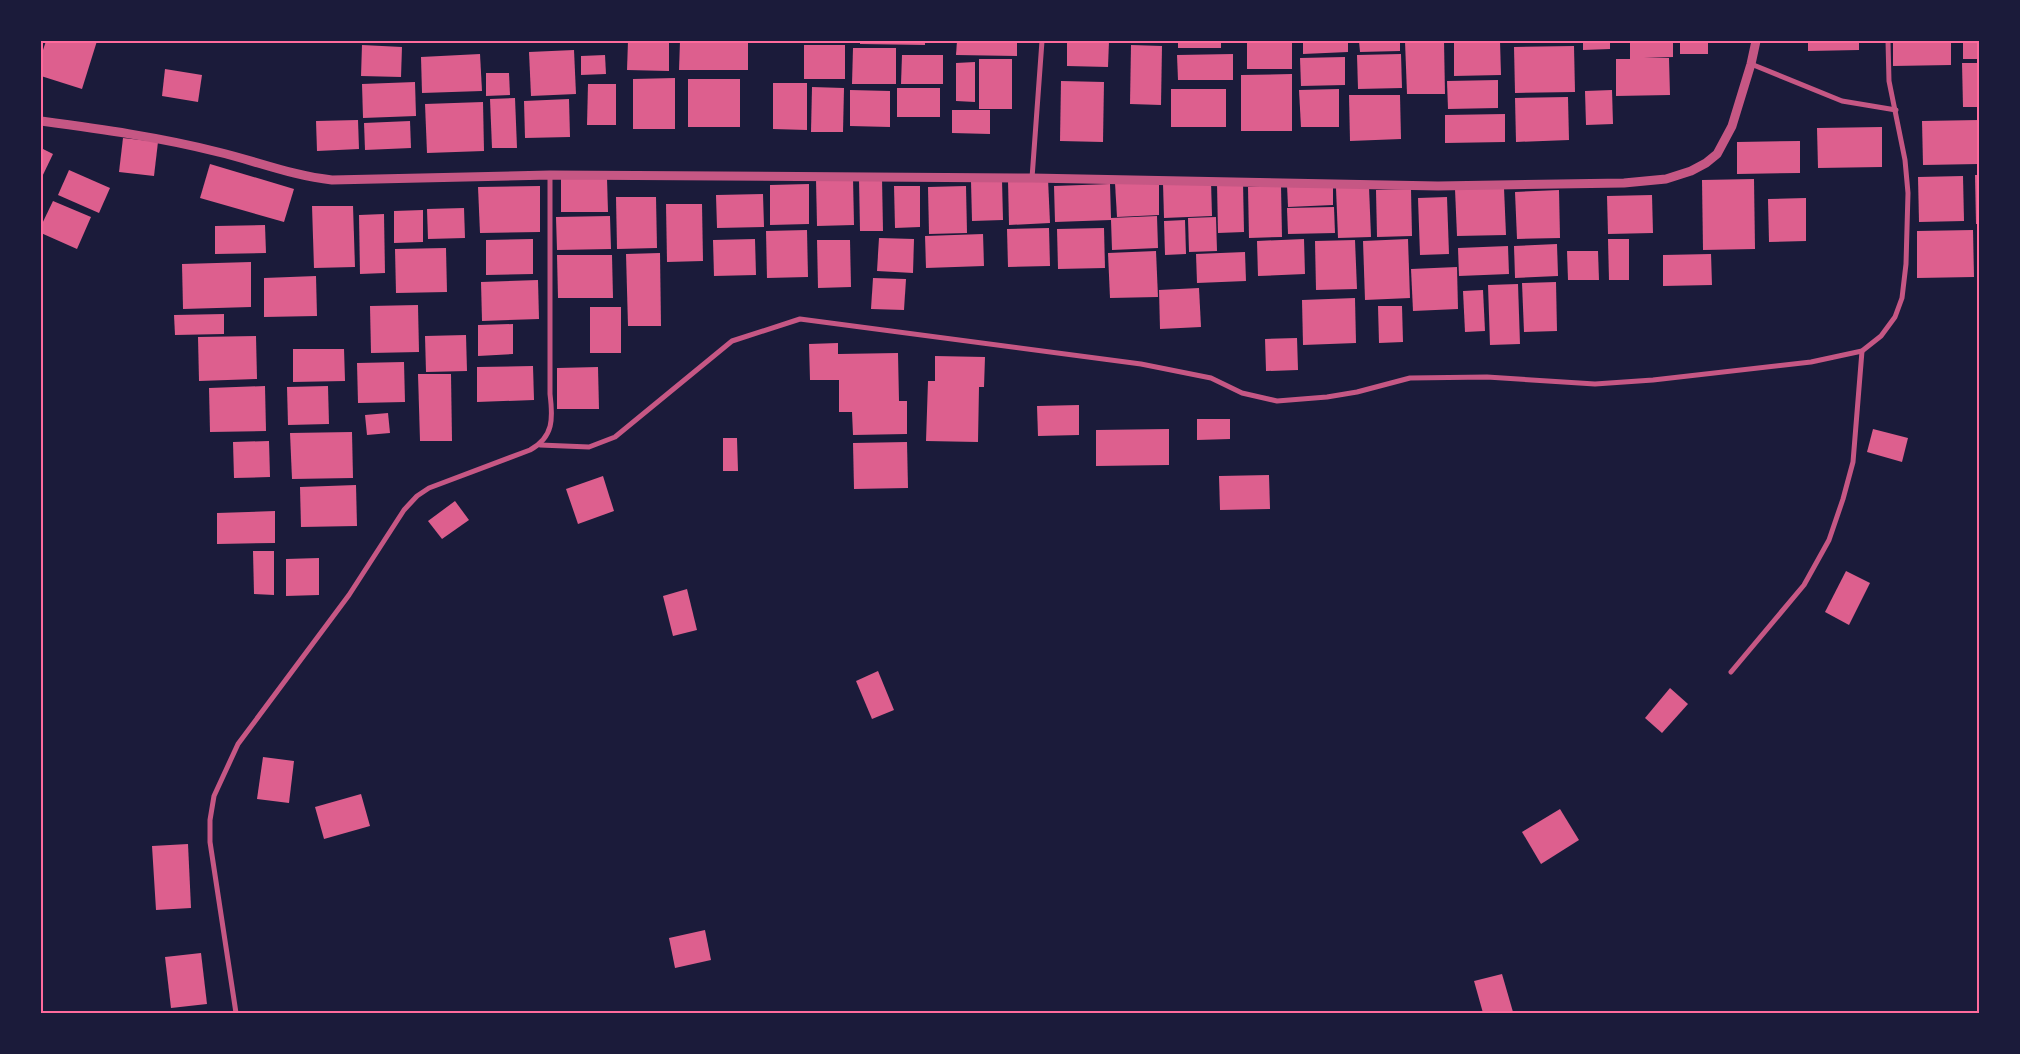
<svg xmlns="http://www.w3.org/2000/svg" width="2020" height="1054" font-family="'Exo 2',sans-serif">
	<style>
		.building { fill: #dd5f8e }
		.lines { fill: none; stroke-linecap: round; stroke-linejoin: round }
		.minor { stroke: #c65784; stroke-width: 5 }
		.tertiary { stroke: #c65784; stroke-width: 9 }
		.neatline { fill: none; stroke: #ff6b9d; stroke-width: 2 }
	</style>
	<rect width="100%" height="100%" fill="#1b1b3a"/>
	<!-- building -->
	<g class="building">
		<polygon points="46,41 97,41 82,89 41,76 41,56"/>
		<polygon points="628,41 669,41 669,71 627,70"/>
		<polygon points="680,41 748,41 748,70 679,70"/>
		<polygon points="860,41 925,41 925,45 860,44"/>
		<polygon points="957,41 1017,41 1017,56 956,55"/>
		<polygon points="1067,41 1109,41 1108,67 1067,66"/>
		<rect x="1178" y="41" width="43" height="7"/>
		<rect x="1247" y="41" width="45" height="28"/>
		<polygon points="1303,41 1348,41 1348,52 1303,54"/>
		<polygon points="1359,41 1400,41 1400,51 1360,52"/>
		<polygon points="1405,41 1444,41 1445,94 1407,94"/>
		<polygon points="1454,41 1500,41 1501,75 1454,76"/>
		<polygon points="1583,41 1610,41 1610,49 1583,50"/>
		<polygon points="1630,41 1673,41 1673,57 1644,58 1669,58 1670,95 1616,96 1616,59 1630,59"/>
		<rect x="1680" y="41" width="28" height="13"/>
		<polygon points="1808,41 1859,41 1859,50 1808,51"/>
		<polygon points="1893,41 1951,41 1951,65 1893,66"/>
		<rect x="1963" y="41" width="16" height="18"/>
		<polygon points="362,45 402,47 401,77 361,76"/>
		<rect x="804" y="45" width="41" height="34"/>
		<polygon points="1131,45 1162,46 1161,105 1130,104"/>
		<polygon points="1574,46 1575,92 1515,93 1514,47"/>
		<polygon points="853,48 896,48 896,84 852,84"/>
		<polygon points="574,50 576,94 531,96 529,52"/>
		<polygon points="480,54 482,91 422,93 421,57"/>
		<polygon points="1233,54 1233,80 1178,80 1177,55"/>
		<polygon points="1401,54 1402,88 1358,89 1357,55"/>
		<polygon points="605,55 606,74 581,75 581,56"/>
		<polygon points="902,55 943,55 943,84 901,84"/>
		<polygon points="1345,57 1345,85 1301,86 1300,58"/>
		<rect x="979" y="59" width="33" height="50"/>
		<polygon points="975,62 975,102 956,101 956,63"/>
		<polygon points="1962,63 1979,63 1979,107 1963,107"/>
		<polygon points="165,69 202,75 198,102 162,96"/>
		<polygon points="486,73 509,73 510,95 486,96"/>
		<polygon points="1292,74 1292,131 1241,131 1241,75"/>
		<polygon points="675,78 675,129 633,129 633,79"/>
		<rect x="688" y="79" width="52" height="48"/>
		<polygon points="1498,80 1498,108 1448,109 1447,81"/>
		<polygon points="1061,81 1104,82 1103,142 1060,141"/>
		<polygon points="415,82 416,116 363,118 362,84"/>
		<polygon points="773,83 807,83 807,130 773,129"/>
		<polygon points="588,84 616,84 616,125 587,125"/>
		<polygon points="812,87 844,88 843,132 811,132"/>
		<rect x="897" y="88" width="43" height="29"/>
		<rect x="1171" y="89" width="55" height="38"/>
		<polygon points="1339,89 1339,127 1301,127 1299,90"/>
		<polygon points="850,90 890,91 890,127 850,126"/>
		<polygon points="1612,90 1613,124 1586,125 1585,91"/>
		<polygon points="1349,95 1400,95 1401,139 1350,141"/>
		<polygon points="1568,97 1569,140 1516,142 1515,98"/>
		<polygon points="515,98 517,148 492,148 490,99"/>
		<polygon points="569,99 570,137 525,138 524,101"/>
		<polygon points="483,102 484,151 427,153 425,104"/>
		<polygon points="952,110 990,110 990,134 952,133"/>
		<polygon points="1505,114 1505,142 1445,143 1445,115"/>
		<polygon points="358,120 359,149 317,151 316,121"/>
		<polygon points="1979,120 1979,164 1923,165 1922,121"/>
		<polygon points="410,121 411,148 365,150 364,123"/>
		<polygon points="1882,127 1882,167 1818,168 1817,128"/>
		<polygon points="123,138 158,142 154,176 119,172"/>
		<polygon points="1800,141 1800,173 1737,174 1737,142"/>
		<polygon points="41,148 53,154 41,179"/>
		<polygon points="210,164 294,189 284,222 200,198"/>
		<polygon points="69,170 110,188 99,213 58,195"/>
		<polygon points="1975,175 1979,175 1979,224 1976,224"/>
		<polygon points="1963,176 1964,221 1919,222 1918,177"/>
		<polygon points="607,178 608,212 561,212 561,179"/>
		<polygon points="853,178 854,225 817,226 816,179"/>
		<polygon points="882,178 883,231 860,231 859,179"/>
		<polygon points="1048,179 1050,223 1009,225 1008,180"/>
		<polygon points="1754,179 1755,249 1703,250 1702,180"/>
		<polygon points="1002,180 1003,220 972,221 971,181"/>
		<polygon points="1159,181 1159,215 1117,217 1115,183"/>
		<polygon points="1211,181 1212,216 1164,218 1163,183"/>
		<polygon points="1243,182 1244,232 1218,233 1217,183"/>
		<polygon points="809,184 809,224 770,225 770,185"/>
		<polygon points="1110,184 1111,218 1157,216 1158,248 1112,250 1111,220 1055,222 1054,186"/>
		<polygon points="1333,184 1333,205 1288,207 1287,185"/>
		<polygon points="540,186 540,232 480,233 478,187"/>
		<polygon points="894,186 920,186 920,227 895,228"/>
		<polygon points="966,186 967,233 929,234 928,187"/>
		<polygon points="1281,186 1282,237 1249,238 1248,187"/>
		<polygon points="1369,187 1371,237 1338,238 1336,188"/>
		<polygon points="1504,188 1506,235 1457,236 1455,189"/>
		<polygon points="1411,189 1412,236 1377,237 1376,190"/>
		<polygon points="1559,190 1560,238 1517,239 1515,192"/>
		<polygon points="763,194 764,227 717,228 716,195"/>
		<polygon points="1652,195 1653,233 1608,234 1607,196"/>
		<polygon points="616,197 656,197 657,248 617,249"/>
		<polygon points="1447,197 1449,254 1420,255 1418,198"/>
		<polygon points="1806,198 1806,241 1769,242 1768,199"/>
		<polygon points="53,201 91,217 77,249 41,233 41,226"/>
		<polygon points="666,204 702,204 703,261 667,262"/>
		<polygon points="312,206 353,206 355,267 314,268"/>
		<polygon points="1334,207 1335,233 1288,234 1287,208"/>
		<polygon points="464,208 465,238 428,239 427,209"/>
		<polygon points="423,210 423,242 394,243 394,211"/>
		<polygon points="384,214 385,273 360,274 359,215"/>
		<polygon points="610,216 611,249 557,250 556,217"/>
		<polygon points="1216,217 1217,251 1189,252 1188,218"/>
		<polygon points="1185,220 1186,254 1165,255 1164,221"/>
		<polygon points="265,225 266,253 215,254 215,226"/>
		<polygon points="1049,228 1050,266 1008,267 1007,229"/>
		<polygon points="1104,228 1105,268 1058,269 1057,229"/>
		<polygon points="807,230 808,277 767,278 766,231"/>
		<polygon points="1973,230 1974,277 1917,278 1917,231"/>
		<polygon points="983,234 984,266 926,268 925,236"/>
		<polygon points="879,238 914,239 913,273 877,271"/>
		<polygon points="533,239 533,274 486,275 486,240"/>
		<polygon points="755,239 756,275 714,276 713,240"/>
		<polygon points="1304,239 1305,274 1258,276 1257,241"/>
		<polygon points="1408,239 1410,298 1365,300 1363,241"/>
		<polygon points="1608,239 1629,239 1629,280 1609,280"/>
		<polygon points="817,240 850,240 851,287 818,288"/>
		<polygon points="1355,240 1357,289 1316,290 1315,241"/>
		<polygon points="1557,244 1558,276 1515,278 1514,246"/>
		<polygon points="1508,246 1509,274 1459,276 1458,248"/>
		<polygon points="446,248 447,292 396,293 395,249"/>
		<polygon points="1156,251 1158,297 1110,298 1108,253"/>
		<polygon points="1567,251 1598,251 1599,280 1568,280"/>
		<polygon points="1245,252 1246,281 1197,283 1196,254"/>
		<polygon points="660,253 661,326 628,326 626,254"/>
		<polygon points="1711,254 1712,285 1663,286 1663,255"/>
		<polygon points="557,255 612,255 613,298 558,298"/>
		<polygon points="251,262 251,307 183,309 182,264"/>
		<polygon points="1457,267 1458,309 1413,311 1411,269"/>
		<polygon points="316,276 317,316 264,317 264,278"/>
		<polygon points="873,278 906,279 904,310 871,309"/>
		<polygon points="538,280 539,319 482,321 481,282"/>
		<polygon points="1556,282 1557,331 1524,332 1522,283"/>
		<polygon points="1518,284 1520,344 1490,345 1488,285"/>
		<polygon points="1199,288 1201,327 1160,329 1159,290"/>
		<polygon points="1483,290 1485,331 1465,332 1463,291"/>
		<polygon points="1355,298 1356,343 1303,345 1302,300"/>
		<polygon points="418,305 419,352 371,353 370,306"/>
		<polygon points="1378,306 1402,306 1403,342 1379,343"/>
		<rect x="590" y="307" width="31" height="46"/>
		<polygon points="224,314 224,334 175,335 174,315"/>
		<polygon points="513,324 513,354 478,356 478,325"/>
		<polygon points="466,335 467,371 426,372 425,336"/>
		<polygon points="256,336 257,379 199,381 198,337"/>
		<polygon points="1297,338 1298,370 1266,371 1265,339"/>
		<polygon points="838,343 838,354 898,353 899,401 907,401 907,434 853,435 852,412 839,412 839,380 810,380 809,344"/>
		<polygon points="293,349 344,349 345,381 293,382"/>
		<polygon points="935,356 985,357 984,387 979,387 978,442 926,441 928,381 935,381"/>
		<polygon points="404,362 405,402 358,403 357,363"/>
		<polygon points="533,366 534,400 477,402 477,367"/>
		<polygon points="598,367 599,409 557,409 557,368"/>
		<polygon points="418,374 451,374 452,441 420,441"/>
		<polygon points="265,386 266,431 210,432 209,388"/>
		<polygon points="328,386 329,424 288,425 287,387"/>
		<polygon points="1079,405 1079,435 1038,436 1037,406"/>
		<polygon points="388,413 390,433 367,435 365,415"/>
		<polygon points="1197,419 1230,419 1230,439 1197,440"/>
		<polygon points="1169,429 1169,465 1096,466 1096,430"/>
		<polygon points="1873,429 1908,438 1902,462 1867,452"/>
		<polygon points="352,432 353,478 292,479 290,433"/>
		<polygon points="723,438 737,438 738,471 723,471"/>
		<polygon points="269,441 270,477 234,478 233,442"/>
		<polygon points="907,442 908,488 854,489 853,443"/>
		<polygon points="1269,475 1270,509 1220,510 1219,476"/>
		<polygon points="603,476 614,511 578,524 566,489"/>
		<polygon points="356,485 357,526 301,527 300,487"/>
		<polygon points="455,501 469,520 442,539 428,521"/>
		<polygon points="275,511 275,543 217,544 217,513"/>
		<polygon points="253,551 274,551 274,595 254,594"/>
		<polygon points="319,558 319,595 286,596 286,559"/>
		<polygon points="1846,571 1870,583 1849,625 1825,612"/>
		<polygon points="687,589 697,630 673,636 663,596"/>
		<polygon points="878,671 894,710 872,719 856,681"/>
		<polygon points="1670,688 1688,704 1662,733 1645,718"/>
		<polygon points="263,757 294,761 289,803 257,799"/>
		<polygon points="361,794 370,826 324,839 315,807"/>
		<polygon points="1560,809 1579,840 1541,864 1522,832"/>
		<polygon points="188,844 191,908 156,910 152,846"/>
		<polygon points="705,930 711,960 675,968 669,938"/>
		<polygon points="201,953 207,1004 171,1008 165,957"/>
		<polygon points="1502,974 1513,1012 1483,1013 1474,981"/>
	</g>
	<g class="lines">
		<!-- minor -->
		<g class="minor">
			<polyline points="1751,64 1842,101 1896,110"/>
			<polyline points="1032,178 1042,41"/>
			<polyline points="540,445 589,447 615,437 732,341 800,319 1141,364 1211,378 1242,393 1277,401 1327,397 1357,392 1410,378 1487,377 1595,384 1653,380 1811,362 1862,351 1881,336 1895,317 1902,298 1906,264 1908,193 1905,160 1889,81 1888,41"/>
			<polyline points="1731,672 1804,585 1829,540 1843,499 1853,462 1862,351"/>
			<path d="M 236,1013 L 210,842 L 210,820 L 214,796 L 238,744 L 349,595 L 404,510 L 417,496 L 429,488 L 530,450 C 554,437 553,418 550,394 L 550,175"/>
		</g>
		<!-- tertiary -->
		<path class="tertiary" d="M 41,121 C 100,129 159,137 218,152 C 256,161 293,176 332,180 L 550,175 L 1032,178 L 1438,186 L 1624,183 L 1666,179 L 1691,171 L 1706,163 L 1717,154 L 1732,126 L 1751,64 L 1756,41"/>
	</g>
	<!-- border -->
	<rect width="2020" height="1054" fill="none" stroke="#1b1b3a" stroke-width="85"/>
	<rect x="42" y="42" width="1936" height="970" class="neatline"/>
</svg>
